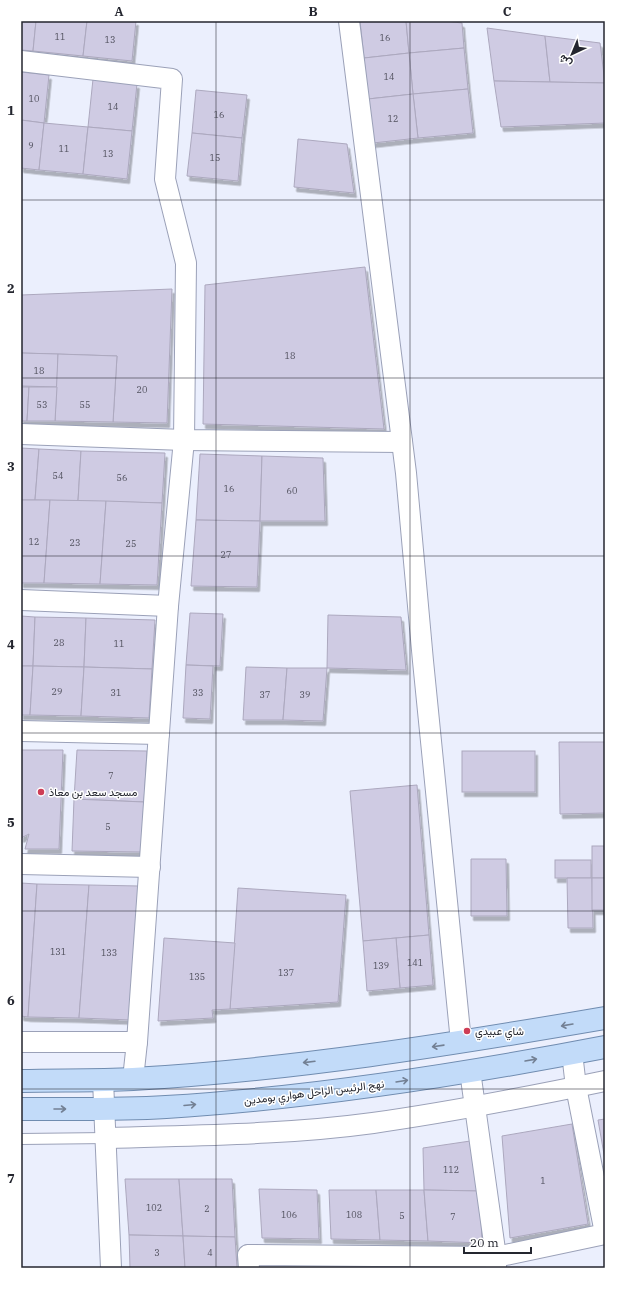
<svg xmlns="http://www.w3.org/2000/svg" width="626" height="1289" font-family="'IBM Plex Serif',Vazirmatn,serif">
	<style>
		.building { fill: #cfcbe3; stroke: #aca8be; filter: url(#shadow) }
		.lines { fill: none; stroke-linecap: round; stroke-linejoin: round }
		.service-casing { stroke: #9ba1b8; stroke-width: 12 }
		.minor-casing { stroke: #9ba1b8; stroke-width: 22 }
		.primary-casing { stroke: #708cb0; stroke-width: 24 }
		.service { stroke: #fff; stroke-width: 10 }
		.minor { stroke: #fff; stroke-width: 20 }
		.primary { stroke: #c2dbf9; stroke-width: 22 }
		.oneway { stroke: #738094 }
		.grid { fill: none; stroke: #24262f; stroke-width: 1; stroke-opacity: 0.55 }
		.poi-dot { fill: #ce3d56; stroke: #fff; stroke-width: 1.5 }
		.labels { text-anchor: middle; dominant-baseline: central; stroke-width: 3; stroke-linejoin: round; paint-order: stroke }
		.number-label { font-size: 9px; fill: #4f4f5c }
		.poi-label { font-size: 11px; fill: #24262f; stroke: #fff; text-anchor: start }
		.street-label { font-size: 11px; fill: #24262f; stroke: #fff }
		.neatline { fill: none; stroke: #24262f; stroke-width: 1.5 }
		.grid-label { font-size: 13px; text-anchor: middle; font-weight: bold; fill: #24262f }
	</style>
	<defs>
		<filter id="shadow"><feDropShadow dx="2.5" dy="4.5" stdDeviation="0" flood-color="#0004"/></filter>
	</defs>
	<rect width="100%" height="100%" fill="#ebeffd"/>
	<!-- building -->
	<g class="building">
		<polygon points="21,21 36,21 33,51 21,50"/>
		<polygon points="36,21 87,21 83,56 33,51"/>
		<polygon points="87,21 136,21 132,61 83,56"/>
		<polygon points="360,21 406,21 409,53 364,58"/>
		<polygon points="406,21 446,21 462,23 464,48 409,53"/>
		<polygon points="487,28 545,36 550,82 494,81"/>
		<polygon points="545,36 600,43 605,83 550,82"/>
		<polygon points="464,48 468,89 413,94 409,53"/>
		<polygon points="409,53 413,94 368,99 364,58"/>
		<polygon points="21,72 49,75 44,123 21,120"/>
		<polygon points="93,79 137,84 132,131 88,127"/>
		<polygon points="494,81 605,83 605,123 501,127"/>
		<polygon points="468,89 473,133 418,138 413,94"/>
		<polygon points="196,90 247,95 242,138 192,133"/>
		<polygon points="413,94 418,138 373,143 368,99"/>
		<polygon points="21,120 44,123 39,170 21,168"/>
		<polygon points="44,123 88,127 83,174 39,170"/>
		<polygon points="88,127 132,131 127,179 83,174"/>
		<polygon points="192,133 242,138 238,181 187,176"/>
		<polygon points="298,139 347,144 354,193 294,187"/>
		<polygon points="365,267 384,429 203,424 205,285"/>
		<polygon points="172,289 167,423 113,422 117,356 21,353 21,295"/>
		<polygon points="21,353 58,354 57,387 21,386"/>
		<polygon points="58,354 117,356 113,422 55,421"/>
		<polygon points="21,387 29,387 27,421 21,421"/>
		<polygon points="29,387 57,387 55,421 27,421"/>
		<polygon points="21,448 39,449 35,500 21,500"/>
		<polygon points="39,449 81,451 78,501 35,500"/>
		<polygon points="81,451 165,453 162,503 78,501"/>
		<polygon points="200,454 262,456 260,521 196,520"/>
		<polygon points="262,456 323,458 325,521 260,521"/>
		<polygon points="21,500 50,500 44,583 21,583"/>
		<polygon points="50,500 106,501 100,584 44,583"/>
		<polygon points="106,501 162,503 157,585 100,584"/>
		<polygon points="196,520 260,521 257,587 191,586"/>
		<polygon points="190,613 223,614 220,666 186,665"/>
		<polygon points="328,615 401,617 406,670 327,668"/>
		<polygon points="21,616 35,617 33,666 21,666"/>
		<polygon points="35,617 86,618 84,667 33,666"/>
		<polygon points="86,618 155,620 152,669 84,667"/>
		<polygon points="186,665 213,666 210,719 183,718"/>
		<polygon points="21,666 33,666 30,715 21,715"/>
		<polygon points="33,666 84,667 81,716 30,715"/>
		<polygon points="84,667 152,669 149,718 81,716"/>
		<polygon points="246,667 287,668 283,720 243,720"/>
		<polygon points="287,668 327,668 323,721 283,720"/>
		<polygon points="559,742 605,742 605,813 560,814"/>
		<polygon points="21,750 63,750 59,849 25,849 29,834 21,838"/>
		<polygon points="77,750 147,751 144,802 74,799"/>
		<rect x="462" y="751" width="73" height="41"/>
		<polygon points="417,785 429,935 363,941 350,791"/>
		<polygon points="74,799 144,802 141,852 72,851"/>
		<rect x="592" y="846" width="13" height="32"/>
		<polygon points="471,859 506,859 507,916 471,916"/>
		<rect x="555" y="860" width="36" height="18"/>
		<polygon points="567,878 592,878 593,928 568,928"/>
		<rect x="592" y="878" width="13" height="32"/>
		<polygon points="21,883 37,884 28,1017 21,1016"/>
		<polygon points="37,884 89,885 79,1018 28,1017"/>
		<polygon points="89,885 139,886 131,1020 79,1018"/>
		<polygon points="238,888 346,895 338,1002 230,1009"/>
		<polygon points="429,935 433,985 400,988 396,938"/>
		<polygon points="164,938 235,943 230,1009 212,1010 213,1018 158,1021"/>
		<polygon points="396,938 400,988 367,991 363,941"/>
		<polygon points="605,1119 605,1160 598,1120"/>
		<polygon points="572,1124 588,1224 510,1238 502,1136"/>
		<polygon points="477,1140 480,1191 424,1190 423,1148"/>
		<polygon points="125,1179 179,1179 183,1236 129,1235"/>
		<polygon points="179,1179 232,1179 235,1237 183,1236"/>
		<polygon points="259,1189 317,1190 319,1239 262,1238"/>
		<polygon points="329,1190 376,1190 380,1240 331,1239"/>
		<polygon points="376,1190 424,1190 428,1241 380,1240"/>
		<polygon points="424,1190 480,1191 482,1243 428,1241"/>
		<polygon points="129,1235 183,1236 185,1268 130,1268"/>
		<polygon points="183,1236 235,1237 237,1268 185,1268"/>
	</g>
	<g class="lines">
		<!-- service casing -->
		<g class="service-casing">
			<polyline id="service" points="21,1139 107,1138"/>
		</g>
		<!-- minor casing -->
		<g class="minor-casing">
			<g id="minor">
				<polyline points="349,21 406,473 423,661 461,1042"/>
				<polyline points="21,61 172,79 165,179 186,263 184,440 168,606 137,1042 133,1079"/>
				<polyline points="21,434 184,440 402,442"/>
				<polyline points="21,600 168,606"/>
				<polyline points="21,731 159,734"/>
				<polyline points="21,864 150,867"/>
				<polyline points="21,1042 137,1042"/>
				<polyline points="572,1053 576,1087 605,1233"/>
				<polyline points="470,1071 496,1257 496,1268"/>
				<polyline points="103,1080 111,1268"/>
				<path d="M 107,1138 C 195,1135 285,1135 373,1123 C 450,1112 528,1097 605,1081"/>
				<polyline points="249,1268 248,1255 496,1257 605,1234"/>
			</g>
		</g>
		<!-- primary casing -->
		<g class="primary-casing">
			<g id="primary">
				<path d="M 21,1081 C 58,1080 95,1081 133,1079 C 291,1070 448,1045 605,1018"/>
				<path d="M 21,1109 C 69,1109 118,1110 166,1107 C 313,1098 460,1075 605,1047"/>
			</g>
		</g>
		<!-- service -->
		<use href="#service" class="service"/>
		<!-- minor -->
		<use href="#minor" class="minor"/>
		<!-- primary -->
		<use href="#primary" class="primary"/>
	</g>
	<!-- one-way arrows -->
	<defs><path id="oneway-shaft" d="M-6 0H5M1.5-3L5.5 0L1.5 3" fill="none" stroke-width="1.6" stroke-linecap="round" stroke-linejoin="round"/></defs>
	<g class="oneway">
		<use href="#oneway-shaft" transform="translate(567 1025) rotate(170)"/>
		<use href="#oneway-shaft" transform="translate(438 1046) rotate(172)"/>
		<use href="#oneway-shaft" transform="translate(531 1060) rotate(-10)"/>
		<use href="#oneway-shaft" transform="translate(309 1062) rotate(173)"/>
		<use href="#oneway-shaft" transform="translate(402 1081) rotate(-9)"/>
		<use href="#oneway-shaft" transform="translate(190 1105) rotate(-5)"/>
		<use href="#oneway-shaft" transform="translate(60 1109)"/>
	</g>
	<!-- grid -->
	<path class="grid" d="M 216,21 L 216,1268M 410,21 L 410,1268M 21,200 L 605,200M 21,378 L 605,378M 21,556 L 605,556M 21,733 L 605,733M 21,911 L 605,911M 21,1089 L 605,1089"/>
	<!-- markers -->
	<g class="poi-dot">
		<circle cx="41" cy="792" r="4"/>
		<circle cx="467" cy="1031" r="4"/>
	</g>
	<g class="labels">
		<!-- number labels -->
		<g class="number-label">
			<text x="60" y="36">11</text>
			<text x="385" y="37">16</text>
			<text x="110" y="39">13</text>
			<text x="389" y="76">14</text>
			<text x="34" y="98">10</text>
			<text x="113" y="106">14</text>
			<text x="219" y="114">16</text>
			<text x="393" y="118">12</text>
			<text x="31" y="145">9</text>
			<text x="64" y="148">11</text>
			<text x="108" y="153">13</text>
			<text x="215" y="157">15</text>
			<text x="290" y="355">18</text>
			<text x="39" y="370">18</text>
			<text x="142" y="389">20</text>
			<text x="42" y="404">53</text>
			<text x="85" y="404">55</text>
			<text x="58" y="475">54</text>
			<text x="122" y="477">56</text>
			<text x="229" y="488">16</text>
			<text x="292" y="490">60</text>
			<text x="34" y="541">12</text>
			<text x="75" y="542">23</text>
			<text x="131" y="543">25</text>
			<text x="226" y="554">27</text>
			<text x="59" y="642">28</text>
			<text x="119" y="643">11</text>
			<text x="57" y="691">29</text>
			<text x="116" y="692">31</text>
			<text x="198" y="692">33</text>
			<text x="265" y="694">37</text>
			<text x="305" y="694">39</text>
			<text x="111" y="775">7</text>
			<text x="108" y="826">5</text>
			<text x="58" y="951">131</text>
			<text x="109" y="952">133</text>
			<text x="415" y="962">141</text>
			<text x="381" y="965">139</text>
			<text x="286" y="972">137</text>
			<text x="197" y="976">135</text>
			<text x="451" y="1169">112</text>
			<text x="543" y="1180">1</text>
			<text x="154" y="1207">102</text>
			<text x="207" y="1208">2</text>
			<text x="289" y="1214">106</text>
			<text x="354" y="1214">108</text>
			<text x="402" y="1215">5</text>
			<text x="453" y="1216">7</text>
			<text x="157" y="1252">3</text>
			<text x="210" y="1252">4</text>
		</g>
		<!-- poi labels -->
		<g class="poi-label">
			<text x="49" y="792">مسجد سعد بن معاذ</text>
			<text x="475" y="1031">شاي عبيدي</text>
		</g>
		<!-- street labels -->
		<g class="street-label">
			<text transform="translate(314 1092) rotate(-7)">نهج الرئيس الراحل هواري بومدين</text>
		</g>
	</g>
	<!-- border -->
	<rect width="626" height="1289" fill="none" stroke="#ffffff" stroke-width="44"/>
	<!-- north arrow -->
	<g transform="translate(572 54) rotate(224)" stroke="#ffffff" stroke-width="3" paint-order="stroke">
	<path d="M0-3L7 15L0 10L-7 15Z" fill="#24262f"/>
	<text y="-6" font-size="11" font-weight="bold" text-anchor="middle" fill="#24262f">ش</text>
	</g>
	<!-- scale -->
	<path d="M464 1247v6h67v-6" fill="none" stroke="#24262f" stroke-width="2"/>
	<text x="470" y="1247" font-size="12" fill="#24262f" stroke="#ffffff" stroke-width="3" paint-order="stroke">20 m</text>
	<rect x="22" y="22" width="582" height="1245" class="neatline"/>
	<g class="grid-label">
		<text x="119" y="16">A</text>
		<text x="313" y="16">B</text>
		<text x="507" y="16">C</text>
		<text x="11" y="115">1</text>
		<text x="11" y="293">2</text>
		<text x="11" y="471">3</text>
		<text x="11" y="649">4</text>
		<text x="11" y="827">5</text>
		<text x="11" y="1005">6</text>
		<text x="11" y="1183">7</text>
	</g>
</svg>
